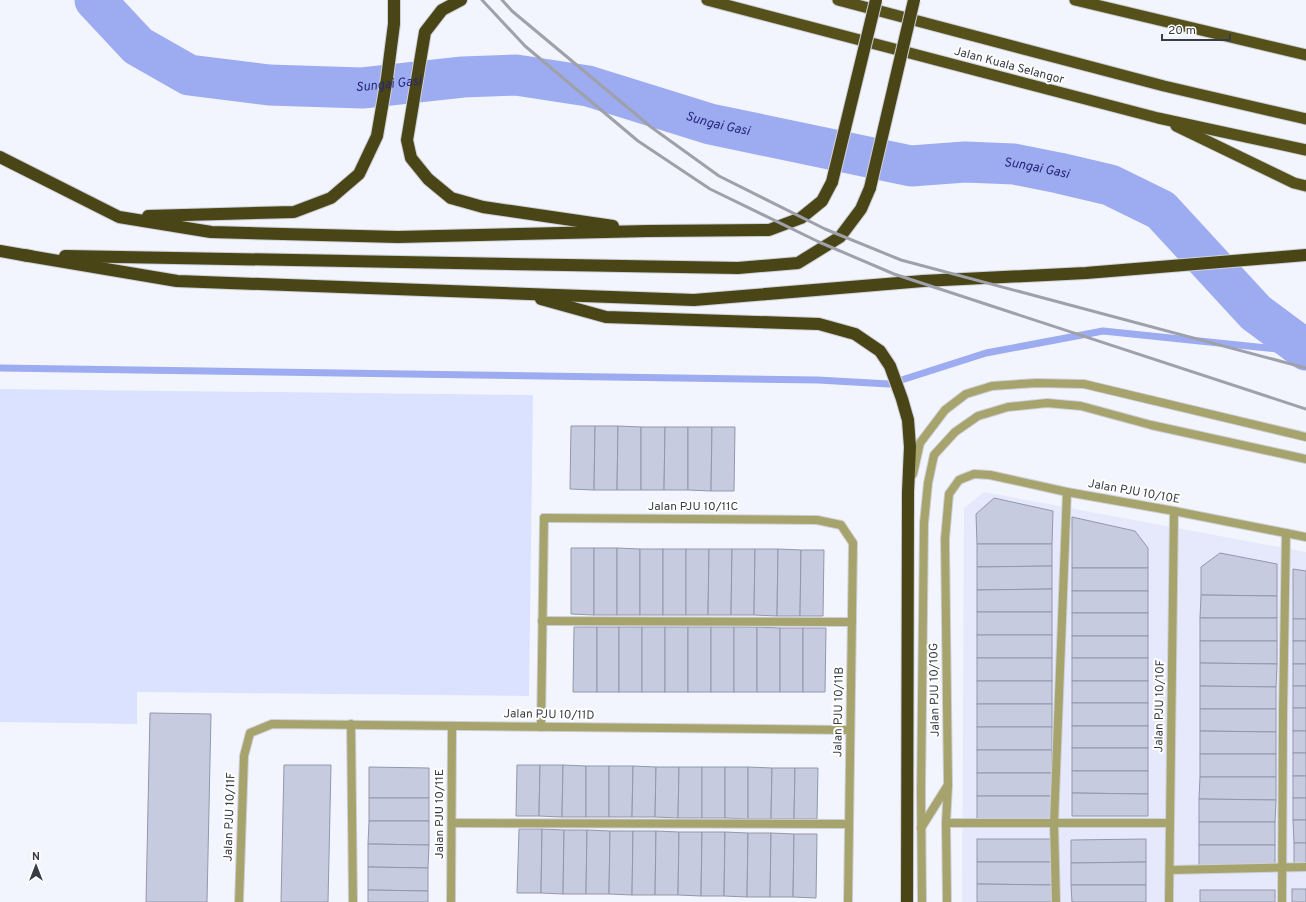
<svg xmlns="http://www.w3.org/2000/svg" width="1306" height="902" font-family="Overpass,sans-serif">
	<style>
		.built { fill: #e5e9fb }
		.green { fill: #dbe2ff }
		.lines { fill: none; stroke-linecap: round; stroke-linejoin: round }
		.stream { stroke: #9dabf1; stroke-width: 7 }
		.river { stroke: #9dabf1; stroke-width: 41 }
		.building { fill: #c6cbe0; stroke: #9297ab }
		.service-casing { stroke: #ced0d9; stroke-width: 10 }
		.minor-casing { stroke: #ced0d9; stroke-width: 10 }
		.trunk-casing { stroke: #ced0d9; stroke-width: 13 }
		.motorway-casing { stroke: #ced0d9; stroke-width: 14 }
		.service { stroke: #a7a36d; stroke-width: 8 }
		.minor { stroke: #a7a36d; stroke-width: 8 }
		.trunk { stroke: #56511b; stroke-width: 11 }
		.motorway { stroke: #494517; stroke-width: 12 }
		.rail { stroke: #9fa1aa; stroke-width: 3 }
		.motorway-bridge-casing { stroke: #ced0d9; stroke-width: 14; stroke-linecap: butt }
		.motorway-bridge { stroke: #494517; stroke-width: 12 }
		.labels { text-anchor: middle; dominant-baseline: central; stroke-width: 4; stroke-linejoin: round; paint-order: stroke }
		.street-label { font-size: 12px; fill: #3a3c45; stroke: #fff }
		.water-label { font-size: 13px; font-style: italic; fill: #252676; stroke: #fff }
	</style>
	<rect width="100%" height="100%" fill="#f3f5fe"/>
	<!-- built -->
	<polygon class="built" points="984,492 1306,552 1306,902 962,902 964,508"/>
	<!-- green -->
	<polygon class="green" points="0,389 533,395 529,696 137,692 137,724 0,722"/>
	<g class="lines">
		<!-- stream -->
		<polyline class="stream" points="0,368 818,380 889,384 986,353 1103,331 1306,352"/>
		<!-- river -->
		<path class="river" id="s1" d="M 95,0 L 138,46 L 189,75 L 269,85 L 362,88 L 463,77 L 516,75 L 588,86 L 710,124 L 911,166 L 965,162 L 1014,164 L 1059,173 L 1110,185 L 1161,210 L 1256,313 L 1306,350"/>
	</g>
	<!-- building -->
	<g class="building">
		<polygon points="571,426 595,426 594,490 570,489"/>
		<polygon points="595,426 618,426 617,490 594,490"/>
		<polygon points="618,426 641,427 641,490 617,490"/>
		<polygon points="641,427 665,427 664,490 641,490"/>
		<polygon points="665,427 688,427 688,490 664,490"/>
		<polygon points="688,427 712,427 711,491 688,490"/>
		<polygon points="712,427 735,427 734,491 711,491"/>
		<polygon points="994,498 1053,511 1052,544 977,544 976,514"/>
		<polygon points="1072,517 1135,531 1148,548 1148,568 1072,568"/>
		<polygon points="977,544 1052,544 1052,566 977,567"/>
		<polygon points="571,548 594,548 594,615 571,614"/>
		<rect x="594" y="548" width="23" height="67"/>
		<polygon points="617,548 640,549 640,615 617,615"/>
		<rect x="640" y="549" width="23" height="66"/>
		<rect x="663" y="549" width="23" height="66"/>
		<polygon points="686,549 709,549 708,615 686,615"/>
		<polygon points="709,549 732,549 731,615 708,615"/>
		<polygon points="732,549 755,549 754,615 731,615"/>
		<polygon points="755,549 778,549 777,616 754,615"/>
		<polygon points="778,549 801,550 800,616 777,616"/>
		<polygon points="801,550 824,550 823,616 800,616"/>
		<polygon points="1220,553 1277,564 1277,596 1201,595 1201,567"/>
		<polygon points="1052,566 1052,589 977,590 977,567"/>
		<rect x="1072" y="568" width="76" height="23"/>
		<polygon points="1293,569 1306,571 1306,619 1293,619"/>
		<polygon points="1052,589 1052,612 977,612 977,590"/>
		<rect x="1072" y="591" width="76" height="22"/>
		<polygon points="1201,595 1277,596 1277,618 1200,618"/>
		<rect x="977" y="612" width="75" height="23"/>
		<rect x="1072" y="613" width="76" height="23"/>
		<rect x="1200" y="618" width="77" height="23"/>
		<rect x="1293" y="619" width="13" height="22"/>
		<polygon points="574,627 597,627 597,692 573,692"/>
		<rect x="597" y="627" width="22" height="65"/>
		<rect x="619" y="627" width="23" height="65"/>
		<rect x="642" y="627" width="23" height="65"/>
		<rect x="665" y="627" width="23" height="65"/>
		<rect x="688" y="627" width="23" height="65"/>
		<rect x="711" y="627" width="23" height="65"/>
		<rect x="734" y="627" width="23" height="65"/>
		<polygon points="757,627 780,628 780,692 757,692"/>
		<rect x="780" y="628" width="23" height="64"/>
		<polygon points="803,628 826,628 825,692 803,692"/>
		<rect x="977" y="635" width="75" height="23"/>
		<rect x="1072" y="636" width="76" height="22"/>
		<polygon points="1200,641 1277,641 1277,664 1200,663"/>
		<rect x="1293" y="641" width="13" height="23"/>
		<rect x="977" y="658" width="75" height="23"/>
		<rect x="1072" y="658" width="76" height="23"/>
		<polygon points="1200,663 1277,664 1276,687 1200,686"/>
		<rect x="1293" y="664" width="13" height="22"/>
		<rect x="977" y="681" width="75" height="23"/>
		<rect x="1072" y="681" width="76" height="22"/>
		<polygon points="1200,686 1276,687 1276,709 1200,709"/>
		<rect x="1293" y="686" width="13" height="22"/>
		<rect x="1072" y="703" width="76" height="23"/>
		<rect x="977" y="704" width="75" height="23"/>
		<rect x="1293" y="708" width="13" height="23"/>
		<polygon points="1200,709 1276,709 1276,732 1200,731"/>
		<polygon points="150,713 211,714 207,902 146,902"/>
		<rect x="1072" y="726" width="76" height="22"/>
		<rect x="977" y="727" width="75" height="23"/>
		<polygon points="1200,731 1276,732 1276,754 1200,754"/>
		<rect x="1293" y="731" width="13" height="22"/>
		<rect x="1072" y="748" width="76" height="23"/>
		<rect x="977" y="750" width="75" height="23"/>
		<rect x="1293" y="753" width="13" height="23"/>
		<rect x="1200" y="754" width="76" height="23"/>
		<polygon points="284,765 331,765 328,902 281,902"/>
		<polygon points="517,765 540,765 539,816 516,816"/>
		<polygon points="540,765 563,765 562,817 539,816"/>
		<polygon points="563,765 586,766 586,817 562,817"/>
		<rect x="586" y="766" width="23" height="51"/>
		<polygon points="609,766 633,766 632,817 609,817"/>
		<polygon points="633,766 656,767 655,817 632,817"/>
		<polygon points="369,767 429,768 429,798 369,798"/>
		<polygon points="656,767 679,767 678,818 655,817"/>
		<polygon points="679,767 702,767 702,818 678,818"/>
		<rect x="702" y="767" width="23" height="51"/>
		<polygon points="725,767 748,767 748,819 725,818"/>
		<polygon points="748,767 772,768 771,819 748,819"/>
		<polygon points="772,768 795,768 794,819 771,819"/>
		<polygon points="795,768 818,768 817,819 794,819"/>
		<polygon points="1072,771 1148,771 1148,794 1072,793"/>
		<rect x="977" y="773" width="75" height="23"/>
		<rect x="1293" y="776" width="13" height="22"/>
		<polygon points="1200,777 1276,777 1276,800 1199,799"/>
		<polygon points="1072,793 1148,794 1148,816 1072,816"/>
		<rect x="977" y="796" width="75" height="23"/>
		<rect x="369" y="798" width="60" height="23"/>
		<rect x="1293" y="798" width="13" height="22"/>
		<polygon points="1199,799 1276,800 1275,822 1199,822"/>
		<polygon points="1293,820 1306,820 1306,843 1294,843"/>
		<polygon points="369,821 429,821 429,845 368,844"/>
		<rect x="1199" y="822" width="76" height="23"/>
		<polygon points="519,829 542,829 541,893 517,893"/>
		<polygon points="542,829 564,830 563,894 541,893"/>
		<polygon points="564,830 587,830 586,894 563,894"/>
		<polygon points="587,830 610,831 609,894 586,894"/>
		<polygon points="610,831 633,831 632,895 609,894"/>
		<polygon points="633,831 656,831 655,895 632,895"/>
		<polygon points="656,831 679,832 678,895 655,895"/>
		<polygon points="679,832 702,832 701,896 678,895"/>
		<polygon points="702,832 725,832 724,896 701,896"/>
		<polygon points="725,832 748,833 747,897 724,896"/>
		<polygon points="748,833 771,833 770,897 747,897"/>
		<polygon points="771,833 794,834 793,897 770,897"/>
		<polygon points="794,834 817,834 816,898 793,897"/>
		<rect x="977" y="839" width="76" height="23"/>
		<polygon points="1146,839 1146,862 1071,863 1071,840"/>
		<rect x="1294" y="843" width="12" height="22"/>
		<polygon points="368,844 429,845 428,868 368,867"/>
		<polygon points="1199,845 1275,845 1275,868 1199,867"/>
		<polygon points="977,862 1053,862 1053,885 977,884"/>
		<polygon points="1146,862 1146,885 1071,885 1071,863"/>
		<polygon points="368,867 428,868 428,891 368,890"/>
		<polygon points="977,884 1053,885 1053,902 977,902"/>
		<polygon points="1071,885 1146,885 1146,902 1072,902"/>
		<rect x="1292" y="889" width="14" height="13"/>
		<polygon points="368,890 428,891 428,902 368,902"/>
		<rect x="1200" y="890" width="75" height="12"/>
	</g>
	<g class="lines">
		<!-- service casing -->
		<g class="service-casing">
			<g id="service">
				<polyline points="913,474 920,443 945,410 966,394 992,386 1036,383 1084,384 1306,437"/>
				<polyline points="542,621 852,622"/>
				<polyline points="351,724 353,902"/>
				<polyline points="541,727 544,518"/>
				<polyline points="452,823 849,824"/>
				<polyline points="946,823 1170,823"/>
				<polyline points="921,828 948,785"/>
				<polyline points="1170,870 1306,867"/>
				<polyline points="922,902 921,792 924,523 928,483 934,455 955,432 978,416 1008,407 1047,403 1081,406 1151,425 1306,459"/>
				<polyline points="1056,902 1054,823 1067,492"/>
				<polyline points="1282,902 1283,714 1286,533"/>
			</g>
		</g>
		<!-- minor casing -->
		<g class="minor-casing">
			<g id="minor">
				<polyline points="544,518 817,520 841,525 853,543 848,902"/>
				<polyline points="239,902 244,756 250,733 272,724 850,730"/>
				<polyline points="451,902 452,726"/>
				<polyline points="947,902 946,823 948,785 945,539 949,494 959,480 974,474 990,475 1067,492 1174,511 1306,537"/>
				<polyline points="1169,902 1174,511"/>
			</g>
		</g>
		<!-- trunk casing -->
		<g class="trunk-casing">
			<g id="trunk">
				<polyline points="707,0 1158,118 1306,150"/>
				<polyline points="838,0 1164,86 1306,119"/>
				<polyline points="1075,0 1306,55"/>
				<polyline points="1176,126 1294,183 1306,186"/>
			</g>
		</g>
		<!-- motorway casing -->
		<g class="motorway-casing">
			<g id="motorway">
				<polyline points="461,0 442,10 425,32 407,140 411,158 428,179 451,198 483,207 613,226"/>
				<polyline points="0,157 119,217 211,232 398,237 648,231 769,230 801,218 822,201 832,182"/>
				<polyline points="148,216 294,212 331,198 359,174 377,136 387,78 394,24 394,0"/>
				<polyline points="0,251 23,255 30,256"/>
				<polyline points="23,255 177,281 694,300 923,281 1086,273 1306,255"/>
				<polyline points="65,256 738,268 798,263 840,237 861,209 870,188"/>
				<polyline points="541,299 606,317 819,324 855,334 880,351 890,366 902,399 908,420 910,447 908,492 907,902"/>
			</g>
		</g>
		<!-- service -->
		<use href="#service" class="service"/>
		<!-- minor -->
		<use href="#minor" class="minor"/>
		<!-- trunk -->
		<use href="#trunk" class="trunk"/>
		<!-- motorway -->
		<use href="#motorway" class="motorway"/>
		<!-- rail -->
		<g class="rail">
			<polyline points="482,0 525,46 638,141 710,189 819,242 894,274 1306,409"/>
			<polyline points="502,0 512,11 651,127 719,176 825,229 901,260 1306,368"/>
		</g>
		<!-- motorway-bridge casing -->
		<g class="motorway-bridge-casing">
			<g id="motorway-bridge">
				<polyline points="832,182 876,0"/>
				<polyline points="870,188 914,0"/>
			</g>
		</g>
		<!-- motorway-bridge -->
		<use href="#motorway-bridge" class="motorway-bridge"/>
	</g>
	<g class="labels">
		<!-- street labels -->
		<g class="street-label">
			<text transform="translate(1009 66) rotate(15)">Jalan Kuala Selangor</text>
			<text transform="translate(1134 492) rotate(10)">Jalan PJU 10/10E</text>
			<text x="693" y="507">Jalan PJU 10/11C</text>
			<text transform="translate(935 690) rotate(-91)">Jalan PJU 10/10G</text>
			<text transform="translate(1160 706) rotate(-89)">Jalan PJU 10/10F</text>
			<text transform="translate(839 712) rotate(-89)">Jalan PJU 10/11B</text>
			<text transform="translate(549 715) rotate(1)">Jalan PJU 10/11D</text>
			<text transform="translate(440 814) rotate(-90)">Jalan PJU 10/11E</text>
			<text transform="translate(230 817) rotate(-88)">Jalan PJU 10/11F</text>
		</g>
		<!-- water labels -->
		<g class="water-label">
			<text stroke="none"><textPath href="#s1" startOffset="322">Sungai Gasi</textPath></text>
			<text stroke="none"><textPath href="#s1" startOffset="658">Sungai Gasi</textPath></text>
			<text stroke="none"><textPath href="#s1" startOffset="982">Sungai Gasi</textPath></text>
		</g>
	</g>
	<!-- north arrow -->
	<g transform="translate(36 866)" stroke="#ffffff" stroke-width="3" paint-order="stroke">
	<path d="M0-3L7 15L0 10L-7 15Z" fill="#3a3c45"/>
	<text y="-6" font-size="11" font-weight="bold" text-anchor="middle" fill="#3a3c45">N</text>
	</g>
	<!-- scale -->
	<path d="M1162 34v6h68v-6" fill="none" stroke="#3a3c45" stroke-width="2"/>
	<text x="1168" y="34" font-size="12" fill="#3a3c45" stroke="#ffffff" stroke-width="3" paint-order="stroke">20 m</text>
</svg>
